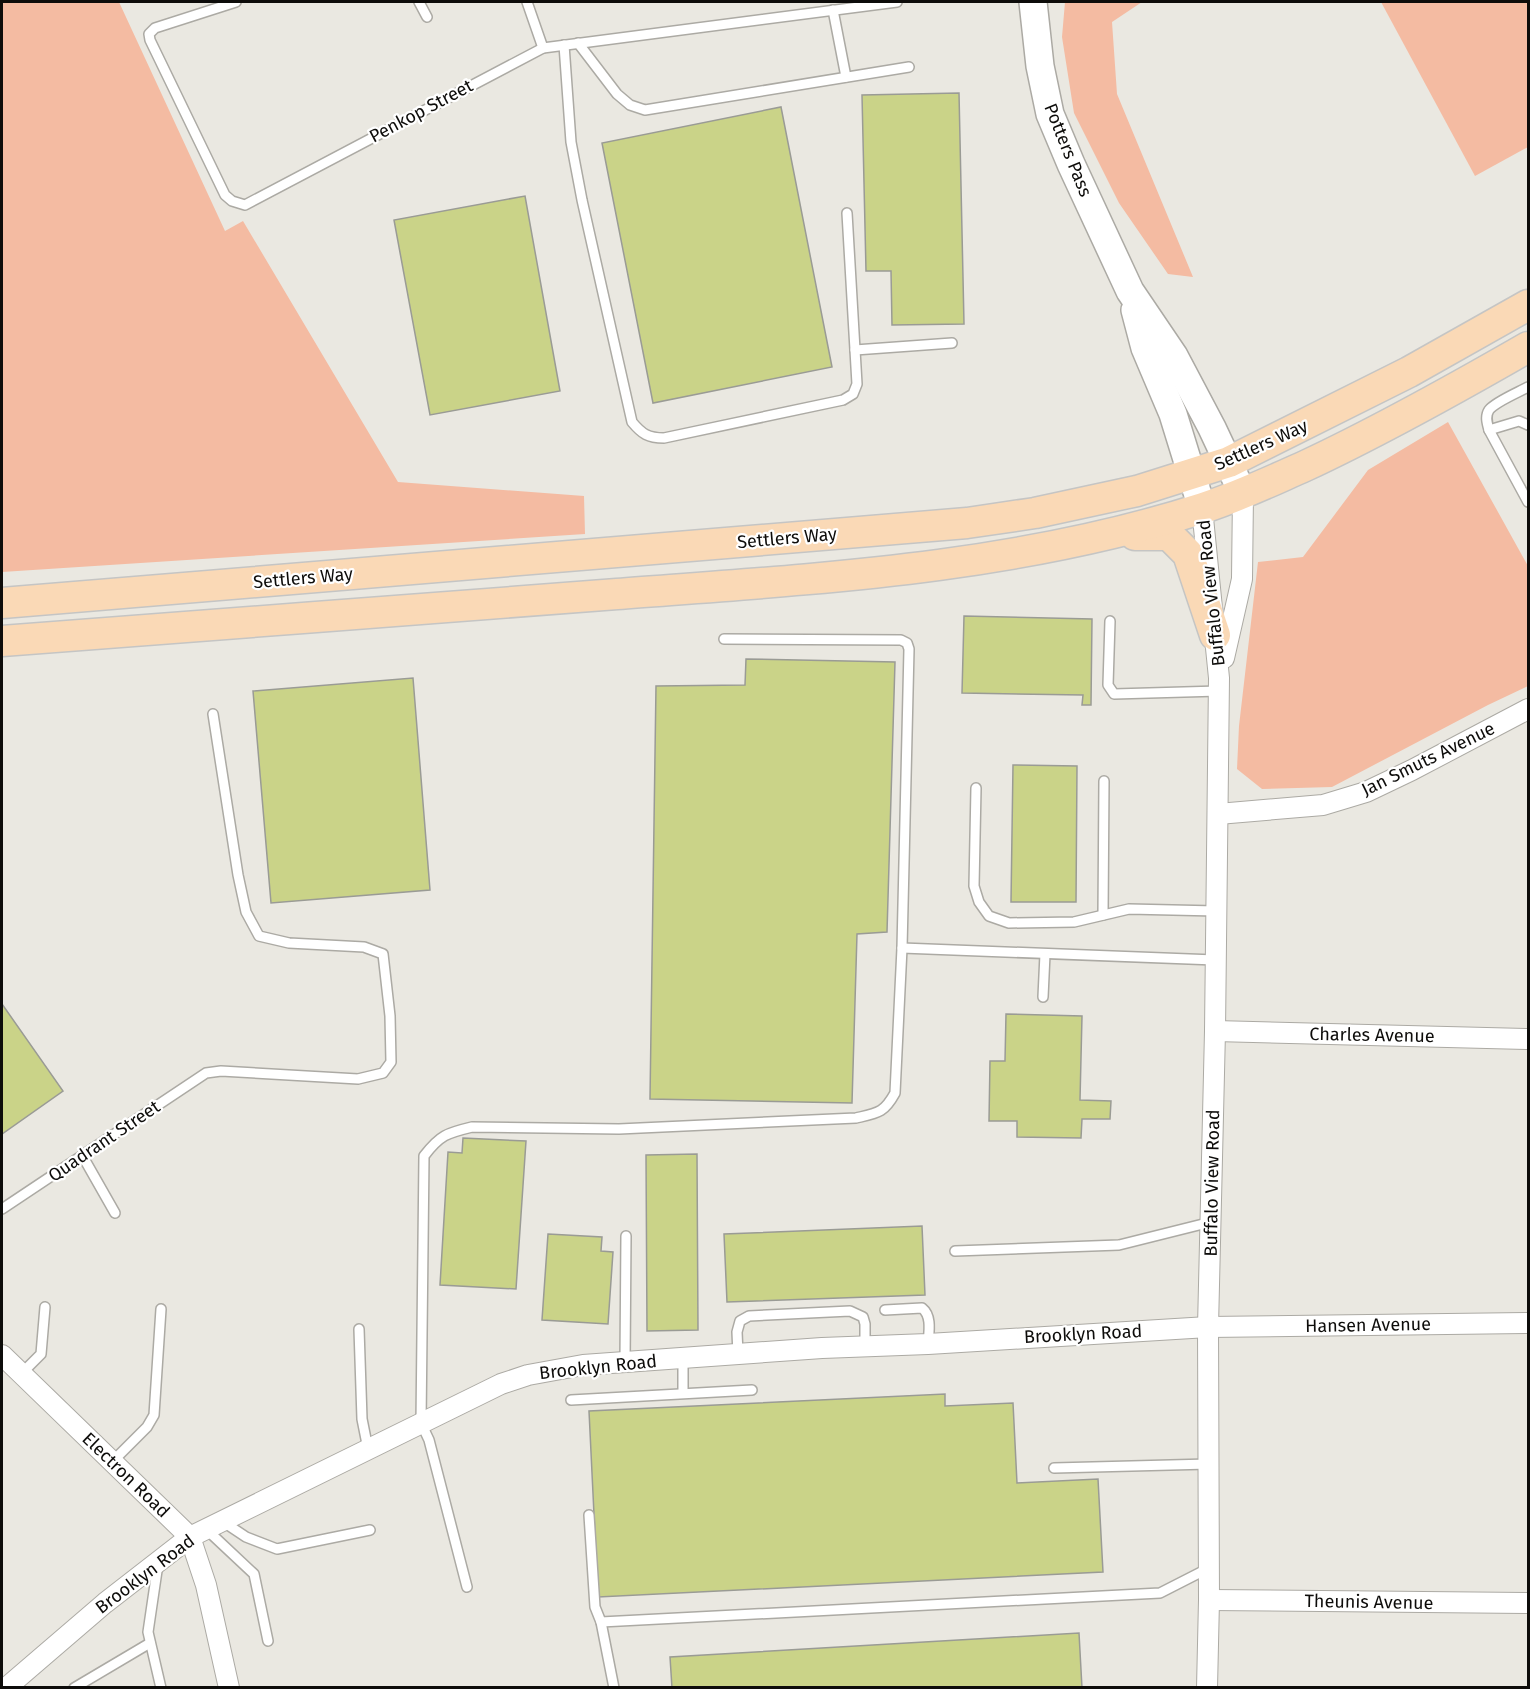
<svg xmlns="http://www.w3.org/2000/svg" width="1530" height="1689" font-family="'Fira Sans',sans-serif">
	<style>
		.green { fill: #f4bba2 }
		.building { fill: #cad388; stroke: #9a9b95; stroke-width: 1.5 }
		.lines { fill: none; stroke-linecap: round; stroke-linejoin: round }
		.lane-casing { stroke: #acaaa4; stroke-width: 12 }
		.street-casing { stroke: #acaaa4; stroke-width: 22 }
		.secondary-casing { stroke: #acaaa4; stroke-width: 30 }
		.primary-casing { stroke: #c5c5c4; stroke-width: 33 }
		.lane { stroke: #fff; stroke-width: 9 }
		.street { stroke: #fff; stroke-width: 20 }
		.secondary { stroke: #fff; stroke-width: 27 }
		.primary { stroke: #fad9b6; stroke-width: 30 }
		.labels { text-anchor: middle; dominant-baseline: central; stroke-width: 4.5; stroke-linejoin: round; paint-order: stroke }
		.street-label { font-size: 18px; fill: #0d0c0a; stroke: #fff }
	</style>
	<rect width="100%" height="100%" fill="#eae8e1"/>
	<!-- green -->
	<g class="green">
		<polygon points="2,2 119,2 225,231 243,221 398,482 584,496 585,534 2,572"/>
		<polygon points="1065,2 1142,2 1112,22 1117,94 1193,277 1168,274 1119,203 1074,113 1062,37"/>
		<polygon points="1381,2 1528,2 1528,147 1475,176"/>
		<polygon points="1448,422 1528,566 1528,686 1488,705 1332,787 1262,789 1237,769 1239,726 1258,562 1303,557 1368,470"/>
	</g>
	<!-- building -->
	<g class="building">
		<polygon points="959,93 964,324 892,325 891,271 866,271 862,95"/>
		<polygon points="781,107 832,367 653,403 602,143"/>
		<polygon points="525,196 560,391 430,415 394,220"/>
		<polygon points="964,616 1092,619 1091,705 1082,705 1083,695 962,693"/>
		<polygon points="746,659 895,662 887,932 857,934 852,1103 650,1099 656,686 745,685"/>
		<polygon points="413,678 430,890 271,903 253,691"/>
		<polygon points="1013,765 1077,766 1076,902 1011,902"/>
		<polygon points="2,1004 63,1091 2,1134"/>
		<polygon points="1006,1014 1082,1016 1080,1100 1111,1101 1110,1119 1082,1119 1081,1138 1017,1137 1017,1121 989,1121 990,1061 1005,1061"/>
		<polygon points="463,1138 526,1141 516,1289 440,1285 448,1152 462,1153"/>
		<polygon points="697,1154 698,1330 647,1331 646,1155"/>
		<polygon points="922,1226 925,1295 727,1302 724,1234"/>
		<polygon points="548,1234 602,1237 601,1251 613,1252 608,1324 542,1320"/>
		<polygon points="945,1394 945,1406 1013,1403 1017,1483 1098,1479 1103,1572 598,1597 589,1411"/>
		<polygon points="1079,1633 1082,1688 672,1688 670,1657"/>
	</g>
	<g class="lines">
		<!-- lane casing -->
		<g class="lane-casing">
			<g id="lane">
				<polyline points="236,2 155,28 149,34 150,40 225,195 232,201 245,205 543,48 897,2"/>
				<polyline points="419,2 427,17"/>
				<polyline points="527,2 543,48"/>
				<polyline points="833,10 846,77"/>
				<polyline points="578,43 617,94 630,105 645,110 909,67"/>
				<path d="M 564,45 L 571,142 L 582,200 L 632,422 C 642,434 648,438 664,438 L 843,400 L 853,394 L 857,384 L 847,213"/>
				<polyline points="855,350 952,343"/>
				<path d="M 1528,387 C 1519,392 1495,402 1489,410 C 1485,416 1487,423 1489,430 L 1528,502"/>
				<polyline points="1489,430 1519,421 1528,425"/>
				<polyline points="1110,621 1108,685 1114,694 1219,691"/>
				<polyline points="976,788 974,886 979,902 989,916 1009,923 1074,922 1129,909 1216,911"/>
				<polyline points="1103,915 1104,781"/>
				<polyline points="902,948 1215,960"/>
				<polyline points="1043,997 1045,954"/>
				<polyline points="82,1155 115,1213"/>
				<polyline points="2,1209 206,1073 221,1071 358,1079 383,1073 391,1062 390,1016 383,954 364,947 289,943 259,936 246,912 238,875 213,714"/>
				<polyline points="955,1251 1119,1245 1211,1222"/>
				<path d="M 885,1310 L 922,1308 C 932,1316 929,1331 928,1344"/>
				<polyline points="359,1329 362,1419 368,1449"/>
				<polyline points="738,1354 737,1332 740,1321 749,1316 850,1311 863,1317 865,1324 865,1346"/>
				<polyline points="683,1358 683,1393"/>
				<polyline points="625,1362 626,1236"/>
				<polyline points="21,1374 41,1354 45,1307"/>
				<polyline points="571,1400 752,1390"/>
				<polyline points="112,1462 147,1427 154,1415 161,1309"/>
				<polyline points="1054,1468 1209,1464"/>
				<polyline points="589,1515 595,1607 601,1622 614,1688"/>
				<polyline points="222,1521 246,1537 277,1549 370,1530"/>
				<polyline points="206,1529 254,1574 268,1641"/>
				<polyline points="158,1564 148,1632 161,1688"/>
				<path d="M 467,1587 L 429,1440 L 421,1423 L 424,1156 C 440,1135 447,1133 472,1127 L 619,1129 L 856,1118 C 878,1113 884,1113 895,1093 L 902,948 L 909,649 L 907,643 L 901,640 L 724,639"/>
				<polyline points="601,1622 1160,1593 1209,1568"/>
				<polyline points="74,1688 150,1643"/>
			</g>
		</g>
		<!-- street casing -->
		<g class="street-casing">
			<g id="street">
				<polyline points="1202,508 1219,678 1215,1031 1208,1327 1209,1600 1207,1688"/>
				<polyline points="1224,658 1242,579 1243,494"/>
				<polyline points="1218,814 1323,805 1366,792 1412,770 1528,709"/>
				<polyline points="1215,1031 1528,1039"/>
				<polyline points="2,1355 190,1537 206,1585 229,1688"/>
				<polyline points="1209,1600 1528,1603"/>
				<polyline points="6,1688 105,1603 190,1537 501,1384 528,1375 583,1365 822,1348 928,1344 1208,1327 1528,1323"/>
			</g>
		</g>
		<!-- secondary casing -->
		<g class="secondary-casing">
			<g id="secondary">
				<polyline points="1033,2 1040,66 1050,114 1071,164 1130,291 1174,356 1212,428 1243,494"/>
				<polyline points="1135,310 1145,348 1173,414 1202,508"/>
			</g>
		</g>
		<!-- primary casing -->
		<g class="primary-casing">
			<g id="primary">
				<polyline points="1135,535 1169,535 1188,554 1215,635"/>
				<polyline points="2,603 967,523 1035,513 1137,491 1229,462 1409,372 1528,305"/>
				<path d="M 2,641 C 207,625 412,610 617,594 C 814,579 1013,569 1203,508 C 1238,497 1271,481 1305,466 C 1382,430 1455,389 1528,347"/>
			</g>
		</g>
		<!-- lane -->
		<use href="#lane" class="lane"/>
		<!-- street -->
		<use href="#street" class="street"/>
		<!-- secondary -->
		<use href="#secondary" class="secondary"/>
		<!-- primary -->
		<use href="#primary" class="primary"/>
	</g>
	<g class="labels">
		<!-- street labels -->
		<g class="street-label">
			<text transform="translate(421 111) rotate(-28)">Penkop Street</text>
			<text transform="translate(1068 150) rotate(68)">Potters Pass</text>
			<text transform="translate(1261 445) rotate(-24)">Settlers Way</text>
			<text transform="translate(787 538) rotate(-5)">Settlers Way</text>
			<text transform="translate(303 578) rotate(-5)">Settlers Way</text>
			<text transform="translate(1211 593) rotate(-96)">Buffalo View Road</text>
			<text transform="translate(1428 759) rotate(-26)">Jan Smuts Avenue</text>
			<text transform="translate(1372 1035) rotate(1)">Charles Avenue</text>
			<text transform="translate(104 1141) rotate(-34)">Quadrant Street</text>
			<text transform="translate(1212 1183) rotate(-89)">Buffalo View Road</text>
			<text transform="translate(1368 1325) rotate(-1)">Hansen Avenue</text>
			<text transform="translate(1083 1334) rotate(-3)">Brooklyn Road</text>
			<text transform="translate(598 1367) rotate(-6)">Brooklyn Road</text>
			<text transform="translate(126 1475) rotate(44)">Electron Road</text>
			<text transform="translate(145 1574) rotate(-37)">Brooklyn Road</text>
			<text transform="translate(1369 1602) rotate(1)">Theunis Avenue</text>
		</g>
	</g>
	<!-- border -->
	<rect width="1530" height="1689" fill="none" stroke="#0d0c0a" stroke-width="6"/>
</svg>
